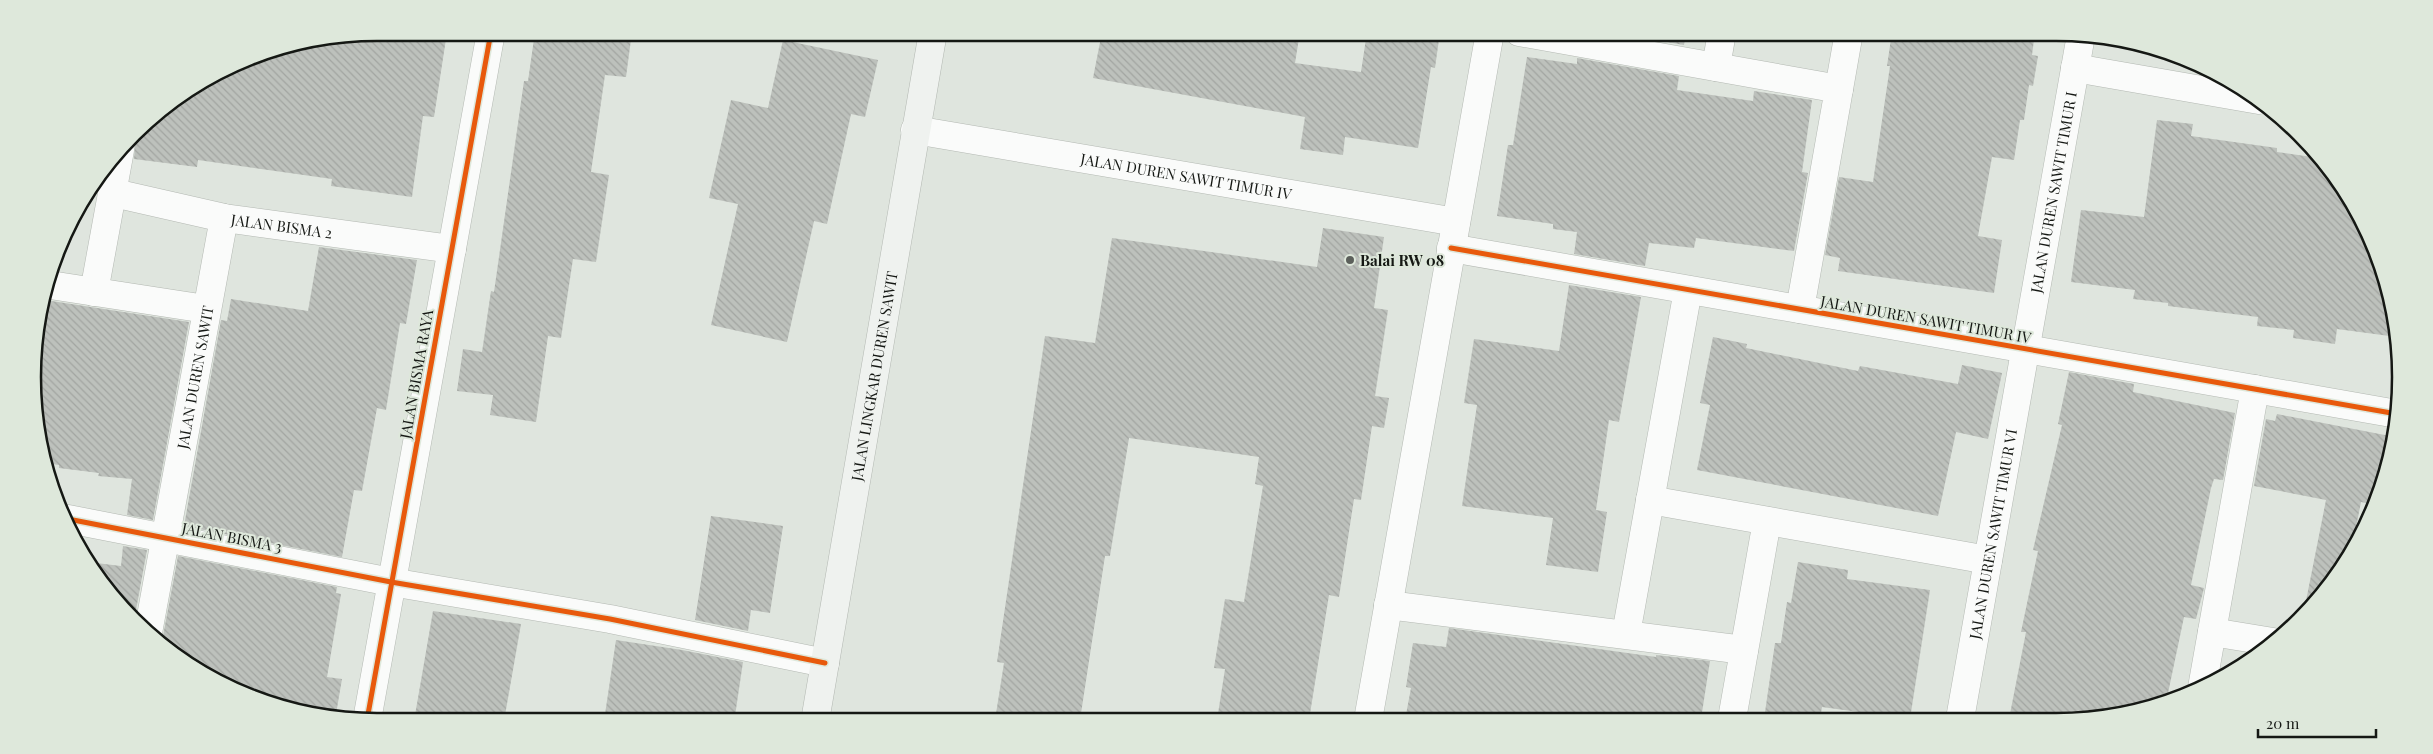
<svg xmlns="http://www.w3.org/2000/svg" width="2433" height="754" font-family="'Playfair Display',serif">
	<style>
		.building { fill: url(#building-back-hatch) }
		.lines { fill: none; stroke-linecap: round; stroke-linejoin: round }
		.street-casing { stroke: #b3b8b2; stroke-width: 29 }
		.secondary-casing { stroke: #b3b8b2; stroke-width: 29 }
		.street { stroke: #fafbfa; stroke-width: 28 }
		.secondary { stroke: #eff2ef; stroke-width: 28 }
		.cycleway-casing { stroke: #dee8db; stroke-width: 8 }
		.cycleway { stroke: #e8590c; stroke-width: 5 }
		.poi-dot { fill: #5c605b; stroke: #dee8db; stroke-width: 2 }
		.labels { text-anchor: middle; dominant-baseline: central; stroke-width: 4; stroke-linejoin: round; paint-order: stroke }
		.street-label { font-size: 15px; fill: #151814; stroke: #dee8db }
		.poi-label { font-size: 15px; font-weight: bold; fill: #151814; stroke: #dee8db; text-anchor: start }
		.rim { fill: none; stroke: #151814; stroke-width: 2.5 }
	</style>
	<defs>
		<pattern id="building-back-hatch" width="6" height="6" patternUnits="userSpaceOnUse" patternTransform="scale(1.25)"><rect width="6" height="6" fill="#bdc1bc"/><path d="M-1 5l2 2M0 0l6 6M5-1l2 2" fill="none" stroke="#a2a5a1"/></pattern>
	</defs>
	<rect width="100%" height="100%" fill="#dfe5de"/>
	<!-- building -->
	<g class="building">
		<polygon points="377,32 402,32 446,39 434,117 423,116 412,197 331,186 332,179 198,160 197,167 134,159 135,145 131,139 150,118 245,59 310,39"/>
		<polygon points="535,32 632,32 626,77 605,75 591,172 609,175 596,262 573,259 561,338 548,336 536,422 490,415 493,395 457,391 463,349 482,352 491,291 494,292 524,81 528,81"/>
		<polygon points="1102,32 1300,32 1295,63 1361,72 1367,32 1440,32 1435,68 1431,67 1418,148 1345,137 1343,155 1300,149 1305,117 1093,78"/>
		<polygon points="1611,32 1686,32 1684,45"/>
		<polygon points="1892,32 2035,32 2032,55 2038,56 2033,86 2029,85 2024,120 2020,120 2014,160 1992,157 1978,236 2002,240 1994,293 1838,271 1840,258 1825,255 1839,177 1873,182 1890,66 1887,66"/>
		<polygon points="783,40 878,60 865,117 851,114 827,224 814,221 787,342 711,325 738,204 709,198 731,100 768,108"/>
		<polygon points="1527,57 1577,64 1577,58 1679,76 1677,90 1753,101 1754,91 1812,100 1802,172 1808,173 1794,251 1696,238 1694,248 1649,243 1645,266 1574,254 1577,232 1553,229 1553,224 1497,216 1508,145 1513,145"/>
		<polygon points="2157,120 2193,124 2191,136 2277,148 2277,152 2319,158 2343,186 2374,245 2394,310 2397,337 2337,329 2335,344 2293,338 2294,330 2257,326 2258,317 2168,306 2168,303 2133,299 2135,290 2071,282 2081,210 2144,217"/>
		<polygon points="1323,228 1384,237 1374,308 1388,310 1375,396 1389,398 1384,428 1372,426 1361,500 1354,499 1339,597 1329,595 1309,720 1217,720 1225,669 1214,668 1225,599 1244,602 1263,486 1255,484 1259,457 1129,438 1110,556 1105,556 1080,720 995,720 1004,663 997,662 1045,336 1095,343 1112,238 1317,267"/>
		<polygon points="319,247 417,260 406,324 400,323 386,410 377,408 362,491 354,490 342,557 184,526 221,320 227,321 231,299 308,311"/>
		<polygon points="1569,285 1641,297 1619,422 1609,420 1596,510 1607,512 1598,572 1546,565 1553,518 1462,506 1477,405 1464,403 1474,339 1559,351"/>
		<polygon points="45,300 189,322 153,520 127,515 132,479 98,476 99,473 59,468 59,465 44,463 33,400 35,339"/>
		<polygon points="1713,337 1747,344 1746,348 1858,371 1860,366 1958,384 1962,365 2002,373 1988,439 1956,432 1938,516 1697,470 1710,405 1700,403"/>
		<polygon points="2069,372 2134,384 2133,392 2235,413 2223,480 2214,479 2211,488 2191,585 2204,588 2196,619 2184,617 2167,698 2101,719 2009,719 2026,632 2021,632 2038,551 2033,550 2062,425 2058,424"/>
		<polygon points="2277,414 2395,437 2394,444 2371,504 2361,502 2351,553 2304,611 2326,500 2254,486 2266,419 2275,421"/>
		<polygon points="711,516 783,526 770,613 751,610 748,631 695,620"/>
		<polygon points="123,546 147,550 134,621 91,569 88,562 121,566"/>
		<polygon points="178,556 337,587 336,593 341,594 327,677 342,679 336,714 274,704 258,699 259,693 232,688 185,663 160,643 163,636"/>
		<polygon points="1798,562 1848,570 1847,579 1930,590 1910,719 1822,707 1820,719 1764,719 1775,643 1781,643 1787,602 1791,603"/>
		<polygon points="433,611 521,624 504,721 414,721"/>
		<polygon points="1449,628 1656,657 1656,655 1710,661 1701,719 1405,720 1411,688 1406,687 1413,643 1446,647"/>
		<polygon points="616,640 682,650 743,662 735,716 710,713 710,721 604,721"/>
	</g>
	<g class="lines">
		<!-- street casing -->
		<g class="street-casing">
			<g id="street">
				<polyline points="1519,32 1839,89 1800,309"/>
				<polyline points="1716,67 1722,32"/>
				<polyline points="2075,68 2259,100"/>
				<polyline points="1839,89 1849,32"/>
				<path id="s1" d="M 915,130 L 1456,222"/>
				<path id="s2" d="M 114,193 L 224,218 L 452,249"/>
				<polyline points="1451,248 2397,414"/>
				<polyline points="50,285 206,309"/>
				<polyline points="94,292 120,150"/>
				<polyline points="1650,500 1988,560"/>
				<polyline points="68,519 391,582 610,619 825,663"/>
				<polyline points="1388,605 1744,650"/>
				<polyline points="2212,632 2273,642"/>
				<path id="s3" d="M 148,633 L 224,218"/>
				<polyline points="1626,634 1688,290"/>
				<polyline points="2202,688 2255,389"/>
				<polyline points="1732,719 1767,521"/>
				<path id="s4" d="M 1960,719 L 2081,35"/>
				<polyline points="367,720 491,32"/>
				<polyline points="1368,720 1490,32"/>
			</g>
		</g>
		<!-- secondary casing -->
		<g class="secondary-casing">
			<g id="secondary">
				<path id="s5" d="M 815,721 L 933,32"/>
			</g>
		</g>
		<!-- street -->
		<use href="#street" class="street"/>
		<!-- secondary -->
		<use href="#secondary" class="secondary"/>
		<!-- cycleway casing -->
		<g class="cycleway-casing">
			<g id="cycleway">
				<polyline points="1451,248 2397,414"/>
				<polyline points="68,519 391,582 610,619 825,663"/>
				<polyline points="367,720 491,32"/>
			</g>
		</g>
		<!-- cycleway -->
		<use href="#cycleway" class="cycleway"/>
	</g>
	<!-- markers -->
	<circle class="poi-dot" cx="1350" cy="260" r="5"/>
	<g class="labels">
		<!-- street labels -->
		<g class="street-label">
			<text stroke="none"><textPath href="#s1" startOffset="275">JALAN DUREN SAWIT TIMUR IV</textPath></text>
			<text stroke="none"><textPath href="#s4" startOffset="535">JALAN DUREN SAWIT TIMUR I</textPath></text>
			<text stroke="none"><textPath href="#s2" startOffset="171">JALAN BISMA 2</textPath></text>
			<text transform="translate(1926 319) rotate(10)">JALAN DUREN SAWIT TIMUR IV</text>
			<text transform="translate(416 374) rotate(-80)">JALAN BISMA RAYA</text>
			<text stroke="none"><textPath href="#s3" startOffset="260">JALAN DUREN SAWIT</textPath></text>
			<text stroke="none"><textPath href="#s5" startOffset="350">JALAN LINGKAR DUREN SAWIT</textPath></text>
			<text stroke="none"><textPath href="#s4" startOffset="188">JALAN DUREN SAWIT TIMUR VI</textPath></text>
			<text transform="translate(232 537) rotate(11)">JALAN BISMA 3</text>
		</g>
		<!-- poi labels -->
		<g class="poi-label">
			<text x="1360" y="260">Balai RW 08</text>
		</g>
	</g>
	<!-- crop -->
	<path d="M0 0H2433V754H0ZM377 41H2056A336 336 0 0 1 2392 377V377A336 336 0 0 1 2056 713H377A336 336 0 0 1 41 377V377A336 336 0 0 1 377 41Z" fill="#dee8db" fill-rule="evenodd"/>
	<path class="rim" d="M377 41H2056A336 336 0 0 1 2392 377V377A336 336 0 0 1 2056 713H377A336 336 0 0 1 41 377V377A336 336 0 0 1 377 41Z"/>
	<!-- scale -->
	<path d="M2258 729v8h118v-8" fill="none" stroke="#151814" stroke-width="2.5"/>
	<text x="2266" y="729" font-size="15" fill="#151814" stroke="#dee8db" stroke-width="4" paint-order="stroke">20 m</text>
</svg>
